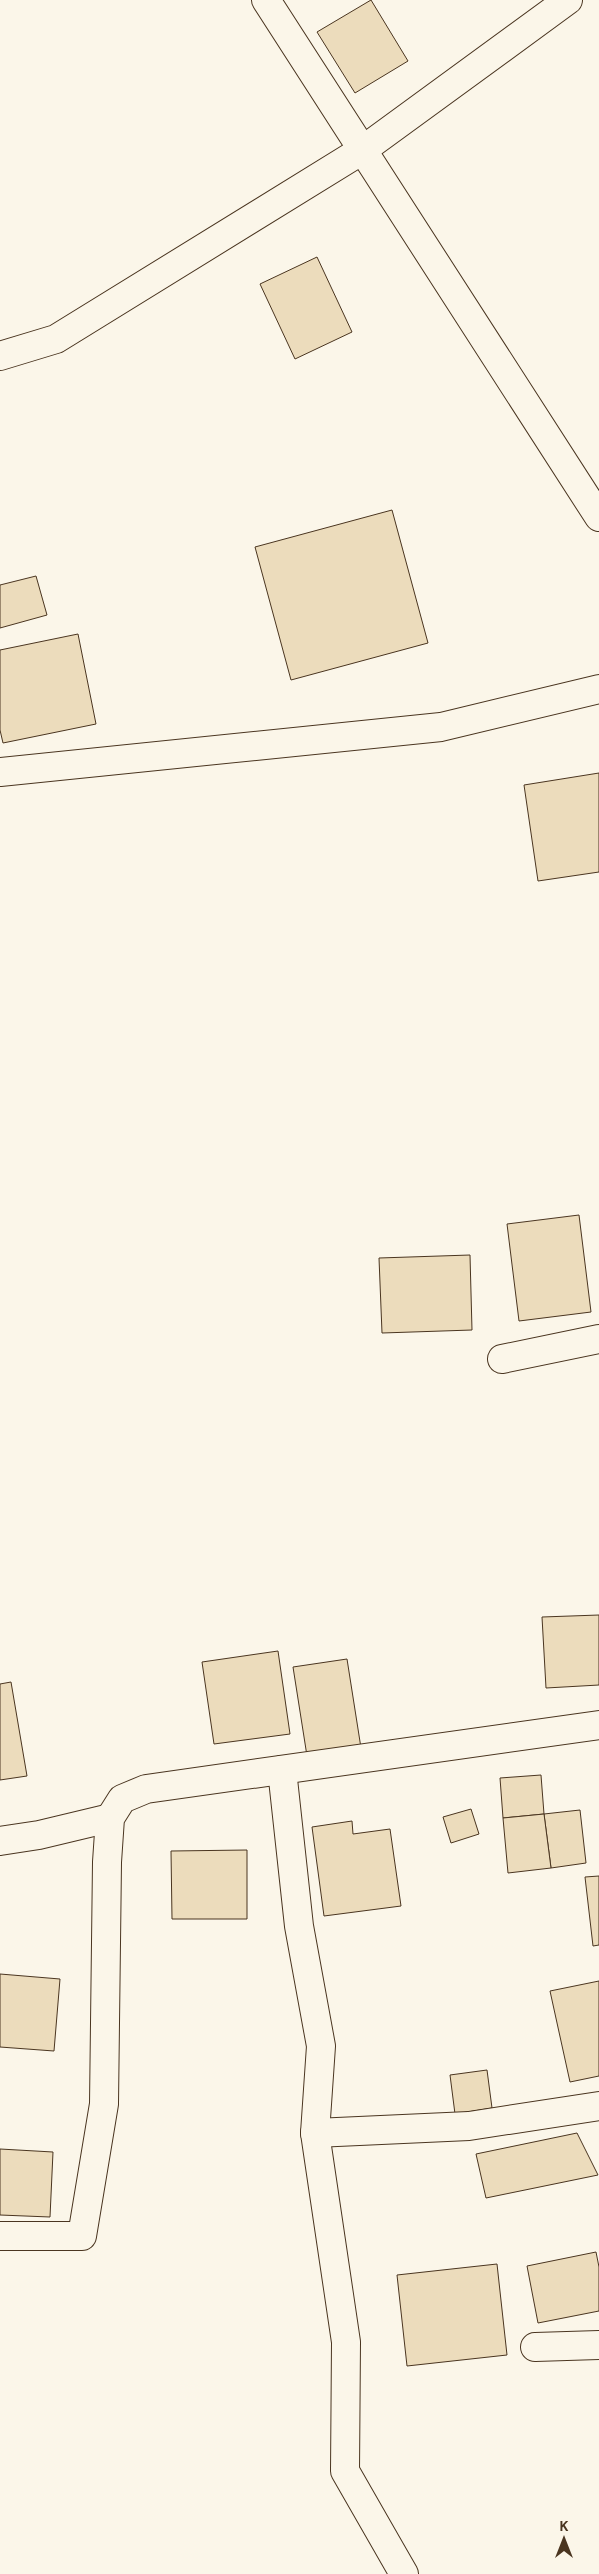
<svg xmlns="http://www.w3.org/2000/svg" width="599" height="2574" font-family="'DM Sans',sans-serif">
	<style>
		.building { fill: #ecdcbc; stroke: #4a3520 }
		.lines { fill: none; stroke-linecap: round; stroke-linejoin: round }
		.minor-casing { stroke: #4a3520; stroke-width: 30 }
		.minor { stroke: #fbf6e9; stroke-width: 28 }
	</style>
	<rect width="100%" height="100%" fill="#fbf6e9"/>
	<!-- building -->
	<g class="building">
		<polygon points="371,0 408,61 355,93 317,32"/>
		<polygon points="317,257 352,332 295,359 260,284"/>
		<polygon points="392,510 428,643 291,680 255,547"/>
		<polygon points="36,576 47,615 0,628 0,585"/>
		<polygon points="78,634 96,724 3,743 0,730 0,650"/>
		<polygon points="599,773 599,872 538,881 524,785"/>
		<polygon points="579,1215 591,1312 519,1321 507,1224"/>
		<polygon points="470,1255 472,1330 382,1333 379,1258"/>
		<polygon points="599,1615 599,1685 546,1688 542,1617"/>
		<polygon points="278,1651 290,1734 214,1744 202,1662"/>
		<polygon points="347,1659 361,1748 307,1756 293,1667"/>
		<polygon points="11,1682 27,1776 0,1780 0,1684"/>
		<polygon points="541,1775 544,1814 503,1818 500,1778"/>
		<polygon points="471,1809 479,1834 451,1843 443,1817"/>
		<polygon points="580,1810 586,1863 551,1868 544,1814"/>
		<polygon points="544,1814 551,1868 508,1873 503,1818"/>
		<polygon points="352,1821 353,1834 390,1829 401,1906 324,1916 312,1827"/>
		<polygon points="247,1850 247,1919 172,1919 171,1851"/>
		<polygon points="599,1876 599,1945 593,1946 585,1877"/>
		<polygon points="0,1974 60,1979 54,2051 0,2047"/>
		<polygon points="599,1981 599,2076 570,2082 550,1991"/>
		<polygon points="487,2070 492,2108 455,2114 450,2075"/>
		<polygon points="577,2133 598,2175 486,2198 476,2154"/>
		<polygon points="0,2149 53,2152 50,2217 0,2215"/>
		<polygon points="596,2252 599,2267 599,2311 538,2323 527,2266"/>
		<polygon points="497,2264 507,2355 407,2366 397,2275"/>
	</g>
	<g class="lines">
		<!-- minor casing -->
		<g class="minor-casing">
			<g id="minor">
				<polyline points="266,0 599,517"/>
				<polyline points="0,356 56,339 364,149 568,0"/>
				<polyline points="0,772 441,727 599,689"/>
				<polyline points="502,1359 599,1339"/>
				<polyline points="282,1770 299,1926 321,2046 315,2133 346,2342 345,2471 404,2574"/>
				<polyline points="0,1841 39,1835 110,1818"/>
				<polyline points="315,2133 469,2126 599,2106"/>
				<polyline points="0,2236 82,2236 104,2104 107,1862 110,1818 122,1799 146,1789 599,1725"/>
				<polyline points="535,2347 599,2345"/>
			</g>
		</g>
		<!-- minor -->
		<use href="#minor" class="minor"/>
	</g>
	<!-- north arrow -->
	<g transform="translate(564 2539)" stroke="#fbf6e9" stroke-width="4" paint-order="stroke">
	<path d="M0-4L9 19L0 12L-9 19Z" fill="#4a3520"/>
	<text y="-8" font-size="14" font-weight="bold" text-anchor="middle" fill="#4a3520">K</text>
	</g>
</svg>
